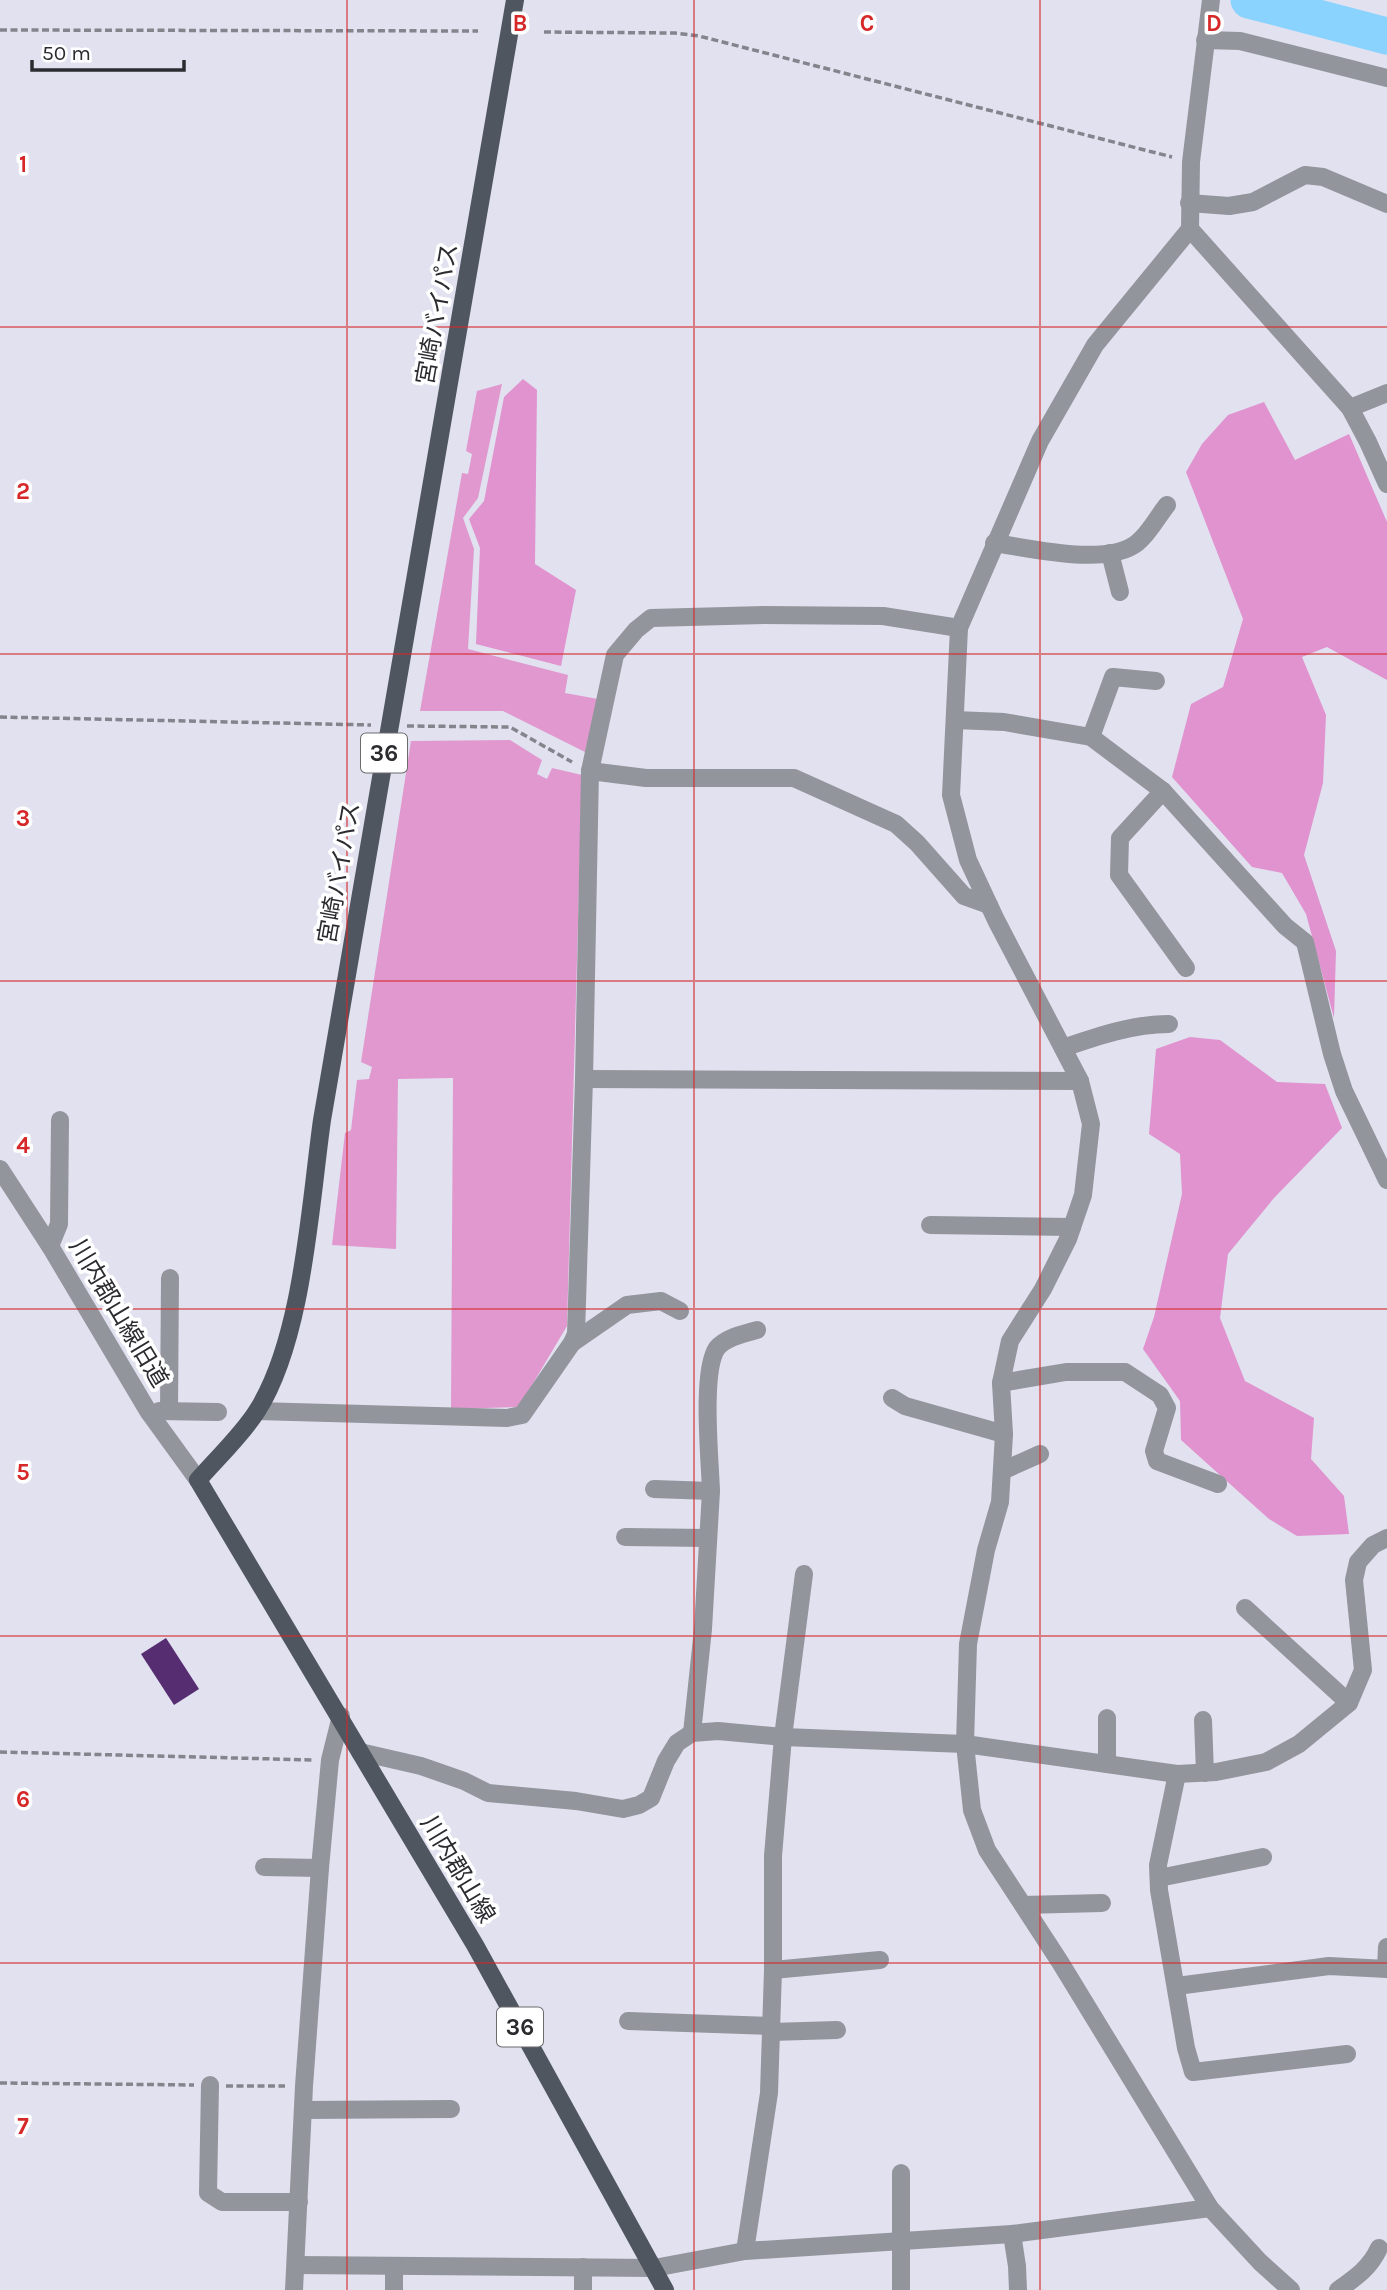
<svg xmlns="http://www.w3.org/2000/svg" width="1387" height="2290" font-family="Karla,'Noto Sans JP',sans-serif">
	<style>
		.green { fill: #e098cf }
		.forest { fill: #e093ce }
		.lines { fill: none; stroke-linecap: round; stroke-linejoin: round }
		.river { stroke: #89d3fe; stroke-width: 37 }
		.building { fill: #572d72 }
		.path { stroke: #84848d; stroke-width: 3.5; stroke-dasharray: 7 3.5; stroke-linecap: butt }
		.minor { stroke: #92959b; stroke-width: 18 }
		.tertiary { stroke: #92959b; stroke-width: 18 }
		.primary { stroke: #50565f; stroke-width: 18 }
		.grid { fill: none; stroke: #d62828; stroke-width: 2; stroke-opacity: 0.55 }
		.labels { text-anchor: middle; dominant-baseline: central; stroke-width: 7; stroke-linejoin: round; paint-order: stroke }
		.shield { fill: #fff; stroke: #6b6b6e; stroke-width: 2 }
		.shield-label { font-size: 23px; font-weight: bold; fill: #2b2b30 }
		.street-label { font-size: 24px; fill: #2b2b30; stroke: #fff }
		.grid-label { font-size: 23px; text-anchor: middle; font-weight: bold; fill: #d62828; stroke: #fff; stroke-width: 7; stroke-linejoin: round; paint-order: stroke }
	</style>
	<rect width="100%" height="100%" fill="#e1e1f0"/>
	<!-- green -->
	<g class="green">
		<polygon points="502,384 478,498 463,518 474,549 468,649 568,675 565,693 598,699 585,752 503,711 420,711 462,473 468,474 472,454 466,451 477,391"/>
		<polygon points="510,740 542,760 537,774 547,779 552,768 582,775 567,1326 519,1407 451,1409 453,1078 398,1079 396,1249 332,1245 345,1133 351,1130 357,1080 369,1079 372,1067 361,1062 411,741"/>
	</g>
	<!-- forest -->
	<g class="forest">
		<polygon points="523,379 537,390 535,564 576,590 561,666 476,644 480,548 469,519 484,501 504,397"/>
		<polygon points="1264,402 1295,460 1349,434 1387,522 1387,680 1327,647 1302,657 1326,715 1323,783 1304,855 1336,951 1334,1018 1306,914 1282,873 1252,867 1172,777 1191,704 1223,687 1243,619 1186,472 1202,444 1228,415"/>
		<polygon points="1190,1037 1220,1040 1277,1082 1325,1084 1342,1128 1274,1198 1228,1254 1220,1318 1245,1381 1314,1418 1311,1459 1344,1496 1349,1534 1297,1536 1269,1519 1181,1440 1180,1401 1143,1349 1154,1317 1182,1194 1180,1154 1149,1134 1156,1049"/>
	</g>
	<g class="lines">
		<!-- river -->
		<polyline class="river" points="1249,0 1387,36"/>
	</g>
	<!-- building -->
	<polygon class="building" points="166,1638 199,1689 174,1705 141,1654"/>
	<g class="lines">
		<!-- path -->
		<g class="path">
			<polyline points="0,30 478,31"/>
			<polyline points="544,32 674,33 699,36 1172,157"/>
			<polyline points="0,717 371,725"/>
			<polyline points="407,726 510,727 572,762"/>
			<polyline points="0,1752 314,1760"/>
			<polyline points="0,2083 194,2085"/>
			<polyline points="226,2086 285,2086"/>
		</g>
		<!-- minor -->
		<g class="minor">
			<polyline points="1211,0 1191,162 1190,229 1350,408 1368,442 1387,484"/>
			<polyline points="1205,40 1240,41 1387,78"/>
			<polyline points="1189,203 1229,206 1253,202 1305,175 1323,177 1387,204"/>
			<polyline points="1190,229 1095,345 1040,441 959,628 951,795 968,860 996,920 1080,1081 1091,1124 1083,1195 1068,1239 1043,1289 1010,1341 1001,1383 1004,1434 1000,1502 986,1550 968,1644 965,1744 972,1810 987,1850 1060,1962 1210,2208 1260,2262 1291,2290"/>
			<polyline points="1350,408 1387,393"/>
			<path d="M 994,543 C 1030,548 1107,567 1137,543 C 1149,534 1158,516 1167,505"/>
			<polyline points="1110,553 1120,592"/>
			<polyline points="955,720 1004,722 1091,737 1163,791 1285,926 1305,942 1332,1054 1344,1091 1387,1180"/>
			<polyline points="1091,737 1113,677 1156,681"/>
			<polyline points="590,771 646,778 794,778 896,824 917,843 964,896 989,905"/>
			<polyline points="1163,791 1120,838 1119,875 1186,968"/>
			<path d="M 1063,1048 C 1098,1036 1133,1024 1169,1024"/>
			<polyline points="584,1079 1080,1081"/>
			<polyline points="930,1225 1072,1227"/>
			<polyline points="50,1246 59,1224 60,1120"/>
			<polyline points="572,1343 627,1305 661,1301 680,1311"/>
			<polyline points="1001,1383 1066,1372 1125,1372 1160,1395 1167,1408 1154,1451 1157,1461 1218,1484"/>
			<polyline points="892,1398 905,1406 1004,1434"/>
			<polyline points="159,1411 218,1412"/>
			<polyline points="169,1411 170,1278"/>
			<polyline points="257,1411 507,1418 522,1415 572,1343 576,1334 584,1079 590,771 615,655 636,630 651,618 764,615 883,616 959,628"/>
			<polyline points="1002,1471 1040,1454"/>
			<polyline points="654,1489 711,1491 703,1629 692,1733"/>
			<path d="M 711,1491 C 710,1460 701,1371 717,1348 C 726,1337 744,1334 757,1330"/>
			<polyline points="625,1537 708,1538"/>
			<polyline points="1245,1608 1349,1703"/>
			<polyline points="1107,1718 1107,1764"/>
			<polyline points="1203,1720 1205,1773"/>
			<polyline points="360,1752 421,1766 464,1781 488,1793 576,1801 623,1809 639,1805 651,1798 666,1761 677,1743 692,1733 718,1731 783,1737 965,1744 1177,1774 1216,1772 1266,1762 1299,1744 1349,1703 1363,1670 1354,1580 1358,1562 1373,1545 1387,1538"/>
			<polyline points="1177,1774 1158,1865 1159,1890 1186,2048 1193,2072 1347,2054"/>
			<polyline points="264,1867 320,1868"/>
			<polyline points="1159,1878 1263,1857"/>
			<polyline points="1023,1905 1102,1903"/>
			<polyline points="1386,1969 1387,1947"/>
			<polyline points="773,1970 880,1960"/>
			<polyline points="1177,1986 1329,1966 1387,1969"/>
			<polyline points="628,2021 771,2026"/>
			<polyline points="771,2032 837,2030"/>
			<polyline points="210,2085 208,2193 222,2202 299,2202"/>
			<polyline points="303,2110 451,2109"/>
			<polyline points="901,2173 901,2290"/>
			<polyline points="1012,2234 1017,2266 1018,2290"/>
			<polyline points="745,2251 769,2093 773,1970 773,1856 783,1737 804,1574"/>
			<polyline points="296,2265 654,2268 745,2251 1012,2234 1210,2208"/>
			<polyline points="583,2267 583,2290"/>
			<polyline points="294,2290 304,2086 320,1868 330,1760 341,1716"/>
			<polyline points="394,2290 394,2266"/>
			<path d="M 1338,2290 C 1355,2278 1370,2268 1379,2248"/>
		</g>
		<!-- tertiary -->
		<polyline class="tertiary" points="0,1169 50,1246 148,1411 198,1480"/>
		<!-- primary -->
		<path class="primary" d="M 515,0 L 322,1120 C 310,1205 303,1339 257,1411 C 241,1436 217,1458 198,1480 L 475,1945 L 665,2290"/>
	</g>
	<!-- grid -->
	<path class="grid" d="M 347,0 L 347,2290M 694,0 L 694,2290M 1040,0 L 1040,2290M 0,327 L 1387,327M 0,654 L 1387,654M 0,981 L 1387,981M 0,1309 L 1387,1309M 0,1636 L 1387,1636M 0,1963 L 1387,1963"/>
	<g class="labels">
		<!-- shield labels -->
		<g class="shield">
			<rect x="361" y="733.5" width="46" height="39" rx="5"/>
			<rect x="497" y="2007.5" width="46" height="39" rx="5"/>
		</g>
		<g class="shield-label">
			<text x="384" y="753">36</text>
			<text x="520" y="2027">36</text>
		</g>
		<!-- street labels -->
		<g class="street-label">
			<text transform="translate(437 314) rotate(-80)">宮崎バイパス</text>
			<text transform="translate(339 873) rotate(-80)">宮崎バイパス</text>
			<text transform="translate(119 1313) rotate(59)">川内郡山線旧道</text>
			<text transform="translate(458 1869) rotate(59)">川内郡山線</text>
		</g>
	</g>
	<g class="grid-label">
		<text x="520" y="31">B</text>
		<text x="867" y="31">C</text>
		<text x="1214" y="31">D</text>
		<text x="23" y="172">1</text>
		<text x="23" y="499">2</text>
		<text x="23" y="826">3</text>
		<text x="23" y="1153">4</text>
		<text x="23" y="1480">5</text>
		<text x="23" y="1807">6</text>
		<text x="23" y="2134">7</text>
	</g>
	<!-- scale -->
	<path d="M32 60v10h152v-10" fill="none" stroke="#2b2b30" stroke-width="3.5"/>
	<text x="42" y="60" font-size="21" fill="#2b2b30" stroke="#ffffff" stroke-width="5" paint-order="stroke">50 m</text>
</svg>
